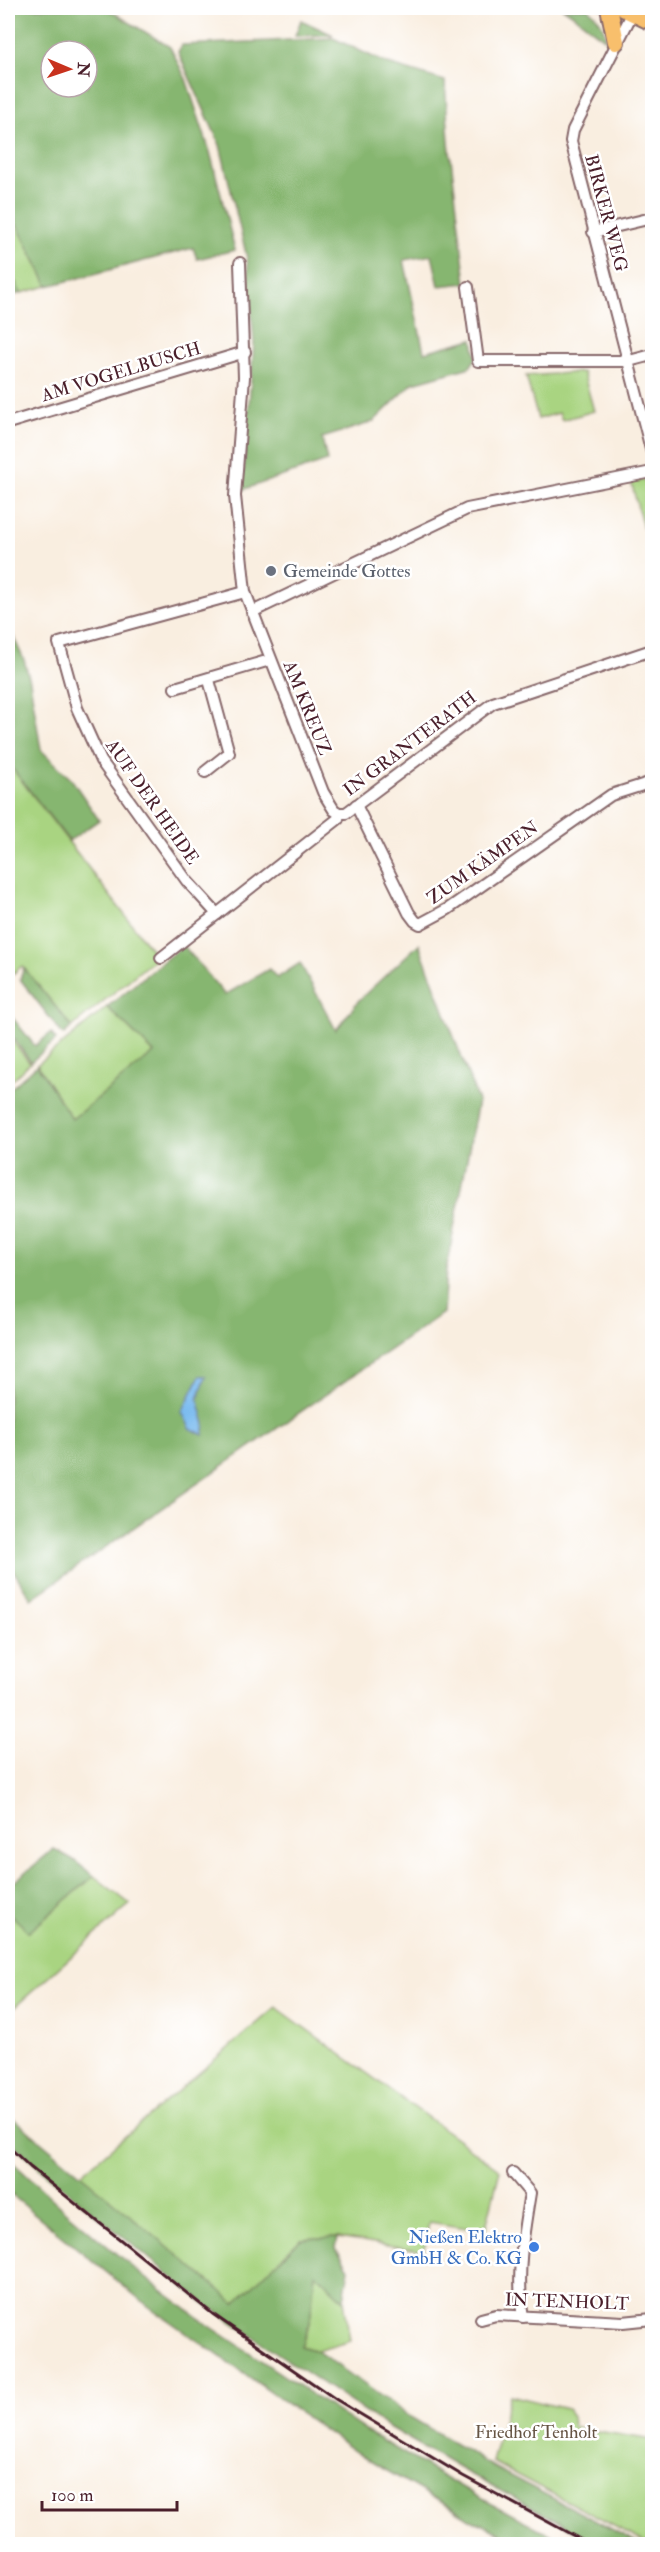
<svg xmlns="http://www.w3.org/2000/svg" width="660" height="2552" font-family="'IM FELL Double Pica',serif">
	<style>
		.green { fill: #a9d481; stroke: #7a7a56; stroke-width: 1.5 }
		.forest { fill: #86b66f; stroke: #686a4d; stroke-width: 1.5; fill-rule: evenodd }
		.water { fill: #7bbcf0; stroke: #626e8e; stroke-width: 1.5 }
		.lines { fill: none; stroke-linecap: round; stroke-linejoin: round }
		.minor-casing { stroke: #87676a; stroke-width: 14 }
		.primary-casing { stroke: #87676a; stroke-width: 20 }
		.minor { stroke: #fff; stroke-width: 10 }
		.primary { stroke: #f8bf6c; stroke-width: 16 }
		.rail { stroke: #4a1f2b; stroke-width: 3 }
		.worship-dot { fill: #6b7280; stroke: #fff; stroke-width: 2 }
		.shop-dot { fill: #3f7fe0; stroke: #fff; stroke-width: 2 }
		.labels { text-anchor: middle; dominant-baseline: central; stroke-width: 5; stroke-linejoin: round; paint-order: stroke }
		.street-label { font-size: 18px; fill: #4a1f2b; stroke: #fff }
		.worship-label { font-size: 18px; fill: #5b616d; stroke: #fff; text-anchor: start }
		.shop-label { font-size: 18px; fill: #366cbe; stroke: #fff; text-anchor: end }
		.park-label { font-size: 18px; fill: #665545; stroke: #fff }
	</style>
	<rect width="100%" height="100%" fill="#fff"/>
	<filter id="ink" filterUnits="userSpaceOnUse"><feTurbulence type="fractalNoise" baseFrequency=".0167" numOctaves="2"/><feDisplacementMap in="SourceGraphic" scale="12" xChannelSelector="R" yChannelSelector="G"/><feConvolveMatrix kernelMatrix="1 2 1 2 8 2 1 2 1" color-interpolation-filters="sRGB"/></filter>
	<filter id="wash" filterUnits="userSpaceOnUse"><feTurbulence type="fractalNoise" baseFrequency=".008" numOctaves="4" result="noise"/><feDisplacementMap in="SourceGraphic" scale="24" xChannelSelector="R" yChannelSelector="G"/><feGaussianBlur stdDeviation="1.35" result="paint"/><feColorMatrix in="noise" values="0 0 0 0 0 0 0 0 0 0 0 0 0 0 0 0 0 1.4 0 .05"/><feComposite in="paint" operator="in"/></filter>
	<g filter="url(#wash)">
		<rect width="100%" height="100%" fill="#f9eee0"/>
		<!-- green -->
		<g class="green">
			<polygon points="8,207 48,286 21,293 8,268"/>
			<polygon points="583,372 594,411 562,420 559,413 538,419 526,376"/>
			<polygon points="644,480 650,483 652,492 652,525 643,528 631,481"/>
			<polygon points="8,763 157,957 72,1027 22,966 8,978"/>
			<polygon points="107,1007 154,1053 72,1119 37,1065"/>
			<polygon points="8,1035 30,1063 8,1084"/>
			<polygon points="94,1876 130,1904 8,2013 8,1912 30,1931"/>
			<polygon points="276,2007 500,2170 485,2231 429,2222 424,2251 338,2237 301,2239 235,2304 80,2175"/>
			<polygon points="315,2272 344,2300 350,2341 317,2351 301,2346 310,2323"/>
			<polygon points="510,2395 567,2409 572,2416 573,2427 652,2440 652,2544 648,2544 492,2462"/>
		</g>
		<!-- forest -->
		<g class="forest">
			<path d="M 8,8 L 106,8 L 170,47 L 186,79 L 210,152 L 235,250 L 197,259 L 193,248 L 48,286 L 8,207 ZM 51,51 L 87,51 L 87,87 L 51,87 Z"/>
			<path d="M 563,8 L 587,8 C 598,16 605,26 606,40 C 590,29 579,18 563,8 Z"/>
			<polygon points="301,20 333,35 295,36"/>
			<polygon points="333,38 388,64 445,81 449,142 466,283 439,286 432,255 404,260 424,352 473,339 476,358 470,367 413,383 373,422 322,438 327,461 242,490 254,343 247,258 220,145 178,52 182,45"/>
			<polygon points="8,268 21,293 8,297"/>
			<polygon points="8,625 24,660 30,681 41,750 72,780 99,820 69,841 8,763"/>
			<polygon points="419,944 478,1101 446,1271 443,1313 31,1599 8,1562 8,1091 37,1065 72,1119 154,1053 107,1007 183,945 225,995 269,969 277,978 300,963 336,1030 359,1000"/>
			<polygon points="24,968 72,1027 63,1035 20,979"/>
			<polygon points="8,1012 35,1046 51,1033 56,1040 31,1062 8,1031"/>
			<polygon points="54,1849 72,1859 94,1876 29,1932 8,1912 8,1887"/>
			<polygon points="8,2114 235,2303 301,2239 338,2237 336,2248 349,2268 344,2300 315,2273 310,2323 301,2346 317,2351 412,2418 495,2468 640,2544 602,2544 588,2538 464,2471 385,2425 280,2355 204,2303 42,2171 8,2139"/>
			<polygon points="8,2158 60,2206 138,2272 201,2320 369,2433 477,2496 568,2544 521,2544 467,2517 363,2457 148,2306 8,2192"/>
		</g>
		<!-- water -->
		<polygon class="water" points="200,1376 206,1376 198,1399 205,1424 203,1435 190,1428 182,1412"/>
	</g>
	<g filter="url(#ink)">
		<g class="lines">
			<!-- minor casing -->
			<g class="minor-casing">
				<g id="minor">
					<polyline points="633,12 573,130 571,141 652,453"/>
					<polyline points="593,232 652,218"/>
					<polyline points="240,263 244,377 235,496 245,592 323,792 334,810 339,813"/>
					<polyline points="468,287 478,361 629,361 652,355"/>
					<polyline points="8,423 245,352"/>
					<polyline points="252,612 467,509 652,472"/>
					<polyline points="175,688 270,660"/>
					<polyline points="205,772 229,753 209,680"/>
					<polyline points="356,805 409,913 415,921 420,924 448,909 611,795 652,782"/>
					<polyline points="339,813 346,813 493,703 652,650"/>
					<polyline points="217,914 187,881 101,761 77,708 59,643 245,592"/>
					<polyline points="161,958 338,819 339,813"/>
					<path d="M 513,2173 L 530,2193 C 523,2235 516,2275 523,2317"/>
					<polyline points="481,2319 496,2315 623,2322 652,2319"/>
				</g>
			</g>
			<!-- primary casing -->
			<g class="primary-casing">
				<g id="primary">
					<polyline points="609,8 616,42"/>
					<polyline points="623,8 652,22"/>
				</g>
			</g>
			<!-- minor -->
			<use href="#minor" class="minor"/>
			<!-- primary -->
			<use href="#primary" class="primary"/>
			<!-- rail -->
			<polyline class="rail" points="8,2146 30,2167 214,2315 337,2400 463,2476 589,2544"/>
		</g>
	</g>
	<!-- markers -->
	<circle class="worship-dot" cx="271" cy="571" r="6"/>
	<circle class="shop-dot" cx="534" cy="2247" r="6"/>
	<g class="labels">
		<!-- street labels -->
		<g class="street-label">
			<text transform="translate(606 213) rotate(75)">BIRKER WEG</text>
			<text transform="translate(121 372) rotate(-17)">AM VOGELBUSCH</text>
			<text transform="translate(307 708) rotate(68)">AM KREUZ</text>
			<text transform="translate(410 744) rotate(-37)">IN GRANTERATH</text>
			<text transform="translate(152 802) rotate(55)">AUF DER HEIDE</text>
			<text transform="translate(483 863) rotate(-35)">ZUM KÄMPEN</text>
			<text transform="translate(567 2302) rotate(2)">IN TENHOLT</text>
		</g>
		<!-- worship labels -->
		<g class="worship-label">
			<text x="283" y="571">Gemeinde Gottes</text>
		</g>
		<!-- shop labels -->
		<g class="shop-label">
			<text x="522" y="2237">Nießen Elektro<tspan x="522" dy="21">GmbH &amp; Co. KG</tspan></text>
		</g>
		<!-- park labels -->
		<g class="park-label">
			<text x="536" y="2432">Friedhof Tenholt</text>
		</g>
	</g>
	<!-- margin -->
	<rect width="660" height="2552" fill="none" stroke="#fff" stroke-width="30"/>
	<!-- north arrow -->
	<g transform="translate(69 69) rotate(92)"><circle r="28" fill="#ffffff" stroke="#b7a5aa" stroke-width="1.5"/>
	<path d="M0-4.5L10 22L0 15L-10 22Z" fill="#c8321e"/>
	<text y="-9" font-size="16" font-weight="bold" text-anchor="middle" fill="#4a1f2b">N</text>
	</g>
	<!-- scale -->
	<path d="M42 2501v9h135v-9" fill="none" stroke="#4a1f2b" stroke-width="3"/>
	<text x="51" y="2501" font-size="18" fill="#4a1f2b" stroke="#ffffff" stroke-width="4.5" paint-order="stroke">100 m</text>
</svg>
